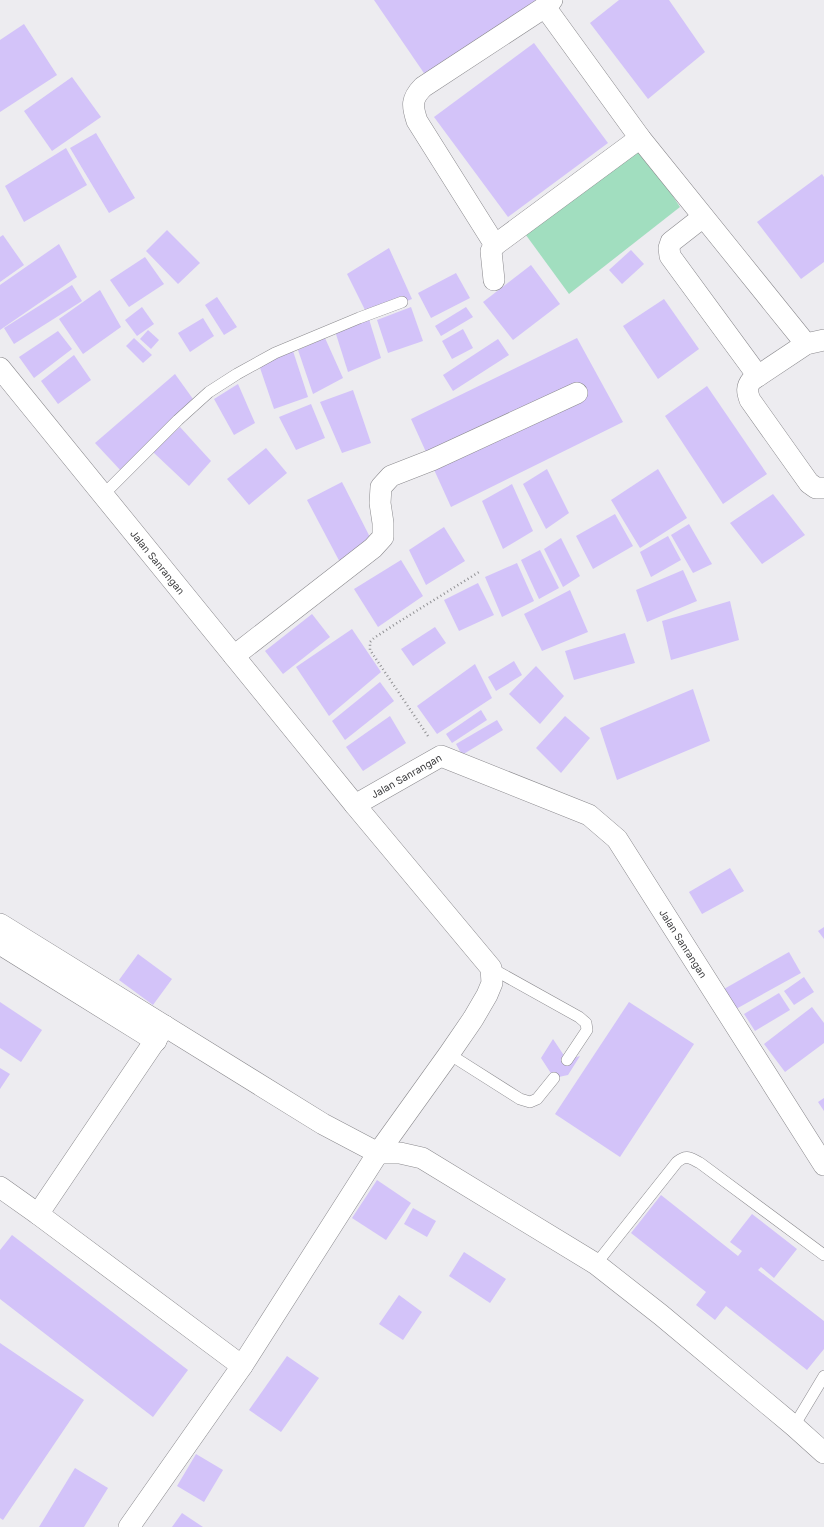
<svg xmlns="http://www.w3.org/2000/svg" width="824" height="1527" font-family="Inter,sans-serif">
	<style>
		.green { fill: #a1debf }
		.building { fill: #d3c3f9 }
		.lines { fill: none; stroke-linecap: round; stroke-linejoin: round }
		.service-casing { stroke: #8b8a8e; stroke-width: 12 }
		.minor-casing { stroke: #8b8a8e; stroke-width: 22 }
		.path { stroke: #919194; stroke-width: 2.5; stroke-dasharray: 1 3; stroke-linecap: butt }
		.service { stroke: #fff; stroke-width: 11 }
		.minor { stroke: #fff; stroke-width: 21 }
		.labels { text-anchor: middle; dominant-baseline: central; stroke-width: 3; stroke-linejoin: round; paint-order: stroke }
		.street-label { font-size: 10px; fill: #3c3c3e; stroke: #edecf0 }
	</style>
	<rect width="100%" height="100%" fill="#edecf0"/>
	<!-- green -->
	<polygon class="green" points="641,147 680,207 569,294 523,231"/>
	<!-- building -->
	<g class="building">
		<polygon points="374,0 543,0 428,79"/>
		<polygon points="619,0 669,0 705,52 648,99 590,23"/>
		<polygon points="24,24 57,75 0,112 0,40"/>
		<polygon points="534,43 608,143 508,217 434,117"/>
		<polygon points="72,77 101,117 52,151 24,111"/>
		<polygon points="96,133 135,198 109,213 70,148"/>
		<polygon points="66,148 87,185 24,222 5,186"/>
		<polygon points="822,174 824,177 824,262 801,279 757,222"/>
		<polygon points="167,230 200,263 178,284 146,251"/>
		<polygon points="3,235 24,265 0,282 0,237"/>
		<polygon points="59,244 77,277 0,330 0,285"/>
		<polygon points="389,248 412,299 368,316 347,274"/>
		<polygon points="631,250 644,264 622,284 609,270"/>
		<polygon points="145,257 164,284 129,307 110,280"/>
		<polygon points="531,265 560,304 513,340 483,302"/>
		<polygon points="456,273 470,298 431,318 418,293"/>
		<polygon points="72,285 82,301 14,344 4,328"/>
		<polygon points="100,290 121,327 83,354 59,319"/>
		<polygon points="217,297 237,327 224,335 205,305"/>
		<polygon points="664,299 699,349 658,379 623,326"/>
		<polygon points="142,307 154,324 137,336 125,320"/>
		<polygon points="411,307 423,341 388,353 377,320"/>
		<polygon points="466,307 473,317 441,336 435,326"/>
		<polygon points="368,316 381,358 348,372 335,331"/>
		<polygon points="203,318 214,336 190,352 178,333"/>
		<polygon points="463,329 473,348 452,359 442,341"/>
		<polygon points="148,330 159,340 151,349 140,339"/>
		<polygon points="58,331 72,349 34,378 19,357"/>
		<polygon points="134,338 152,355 143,363 126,346"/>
		<polygon points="325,338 343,378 313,394 298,350"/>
		<polygon points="577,338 623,422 451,507 411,419"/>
		<polygon points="498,339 509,355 453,391 443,375"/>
		<polygon points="293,351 308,397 274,409 258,362"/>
		<polygon points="74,355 91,380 58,404 41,381"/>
		<polygon points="175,374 193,399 123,473 95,443"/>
		<polygon points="238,384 255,423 234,435 214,399"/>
		<polygon points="707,386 767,474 723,504 665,416"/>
		<polygon points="353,390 371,443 342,453 320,402"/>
		<polygon points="311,404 325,438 296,450 279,417"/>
		<polygon points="180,427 211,461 189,486 153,452"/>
		<polygon points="266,448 287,473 249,505 227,479"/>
		<polygon points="547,469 569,513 546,529 523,484"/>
		<polygon points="658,469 687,518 640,548 611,500"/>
		<polygon points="342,482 377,551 343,568 307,500"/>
		<polygon points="512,484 533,531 503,549 482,501"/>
		<polygon points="773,494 805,535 762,564 730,523"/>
		<polygon points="615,514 633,546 593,569 576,536"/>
		<polygon points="689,524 712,564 693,573 671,535"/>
		<polygon points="444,527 465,561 426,585 409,550"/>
		<polygon points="668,536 681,560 651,577 640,552"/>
		<polygon points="561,538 580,576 563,587 544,549"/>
		<polygon points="540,550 559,588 539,599 521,560"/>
		<polygon points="401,560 423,596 378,627 354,589"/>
		<polygon points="517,563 534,601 502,617 485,577"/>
		<polygon points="683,570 697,601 647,622 636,590"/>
		<polygon points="478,583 494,615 459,631 444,600"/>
		<polygon points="570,590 588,632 542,651 524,614"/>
		<polygon points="730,601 739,640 671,660 662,621"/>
		<polygon points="312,614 330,637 283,674 265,651"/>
		<polygon points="435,627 446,643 413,666 401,649"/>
		<polygon points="352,629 381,672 329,716 296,667"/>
		<polygon points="625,633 635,663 574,680 565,651"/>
		<polygon points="514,661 522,675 496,691 488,677"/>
		<polygon points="475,664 492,698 437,734 417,706"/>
		<polygon points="536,666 564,696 540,724 509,694"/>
		<polygon points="380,682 394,701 345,740 332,721"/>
		<polygon points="693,689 710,741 617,780 600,728"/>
		<polygon points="481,710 487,720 452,743 446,734"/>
		<polygon points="390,716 406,743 363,771 346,747"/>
		<polygon points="565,716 590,738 561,773 536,748"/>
		<polygon points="497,720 503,730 462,755 456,744"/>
		<polygon points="730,868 744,891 702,914 689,892"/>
		<polygon points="824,927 824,939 818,931"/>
		<polygon points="789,952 801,973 736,1009 724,989"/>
		<polygon points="138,954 172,979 153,1005 119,980"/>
		<polygon points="804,977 814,992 794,1005 784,991"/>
		<polygon points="779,993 790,1010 755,1031 744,1014"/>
		<polygon points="0,1002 42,1030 21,1062 0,1048"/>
		<polygon points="629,1002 694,1044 620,1157 555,1114"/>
		<polygon points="812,1007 824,1023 824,1043 785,1072 764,1044"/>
		<polygon points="553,1039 567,1060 580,1056 568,1075 554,1078 541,1058"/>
		<polygon points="0,1068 10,1074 0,1089"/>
		<polygon points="824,1098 824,1111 818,1102"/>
		<polygon points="377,1180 411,1203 386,1240 352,1218"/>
		<polygon points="661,1195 738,1256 742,1251 730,1242 752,1214 797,1249 774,1278 761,1267 758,1270 824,1321 824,1349 807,1370 726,1306 715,1320 696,1305 706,1292 631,1233"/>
		<polygon points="413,1208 436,1221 427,1237 404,1224"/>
		<polygon points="12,1235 188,1370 153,1417 0,1299 0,1250"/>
		<polygon points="464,1252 506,1279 490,1303 449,1276"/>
		<polygon points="399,1295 422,1312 403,1340 379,1324"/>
		<polygon points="0,1343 84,1400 3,1520 0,1518"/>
		<polygon points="287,1356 319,1378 281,1432 249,1410"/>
		<polygon points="196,1454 223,1470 204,1502 177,1486"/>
		<polygon points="75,1468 108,1488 84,1527 39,1527"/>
		<polygon points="182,1513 203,1527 172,1527"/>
	</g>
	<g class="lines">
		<!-- service casing -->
		<g class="service-casing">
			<g id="service">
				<polyline points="103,495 178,420 209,392 237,374 275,353 359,318 402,302"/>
				<polyline points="491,968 579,1017 586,1023 587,1030 567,1060"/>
				<polyline points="449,1054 520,1099 530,1102 537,1099 554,1078"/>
				<path d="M 596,1264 L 677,1162 C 687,1154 690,1158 700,1163 L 824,1255"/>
				<polyline points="794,1426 824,1376"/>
			</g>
		</g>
		<!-- minor casing -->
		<g class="minor-casing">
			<g id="minor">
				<polyline points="545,7 640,138 806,344"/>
				<polyline points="703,217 671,242 669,248 670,256 758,376"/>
				<path d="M 495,245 L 417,121 C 412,106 411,99 423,87 L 545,7 L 552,0"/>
				<polyline points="494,280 491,251 495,245 640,138"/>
				<path d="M 824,340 L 806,344 L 752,380 C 746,387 747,392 750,400 L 809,483 L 816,488 L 824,488"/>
				<path id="s1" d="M 0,368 L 355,805 L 441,756 L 589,815 L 617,839 L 824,1165"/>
				<polyline points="234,656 373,548 383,537 383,523 380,503 381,487 391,476 432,460 577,393"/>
				<polyline points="0,924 323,1124 378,1153 400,1153 422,1158 596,1264 661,1315 794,1426 824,1453"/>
				<polyline points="0,944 156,1041"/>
				<polyline points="0,1187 38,1214 165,1026"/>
				<polyline points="38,1214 242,1366 378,1153 449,1054 473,1019 487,995 492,983 491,968 355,805"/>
				<polyline points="129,1527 242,1366"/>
			</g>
		</g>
		<!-- path -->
		<polyline class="path" points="428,736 370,650 370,642 374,638 397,623 479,572"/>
		<!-- service -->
		<use href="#service" class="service"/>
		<!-- minor -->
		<use href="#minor" class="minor"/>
	</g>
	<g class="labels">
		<!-- street labels -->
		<g class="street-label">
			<text stroke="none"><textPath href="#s1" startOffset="250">Jalan Sanrangan</textPath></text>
			<text stroke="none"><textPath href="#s1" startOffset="622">Jalan Sanrangan</textPath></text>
			<text stroke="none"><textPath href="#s1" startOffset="982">Jalan Sanrangan</textPath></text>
		</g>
	</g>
</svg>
